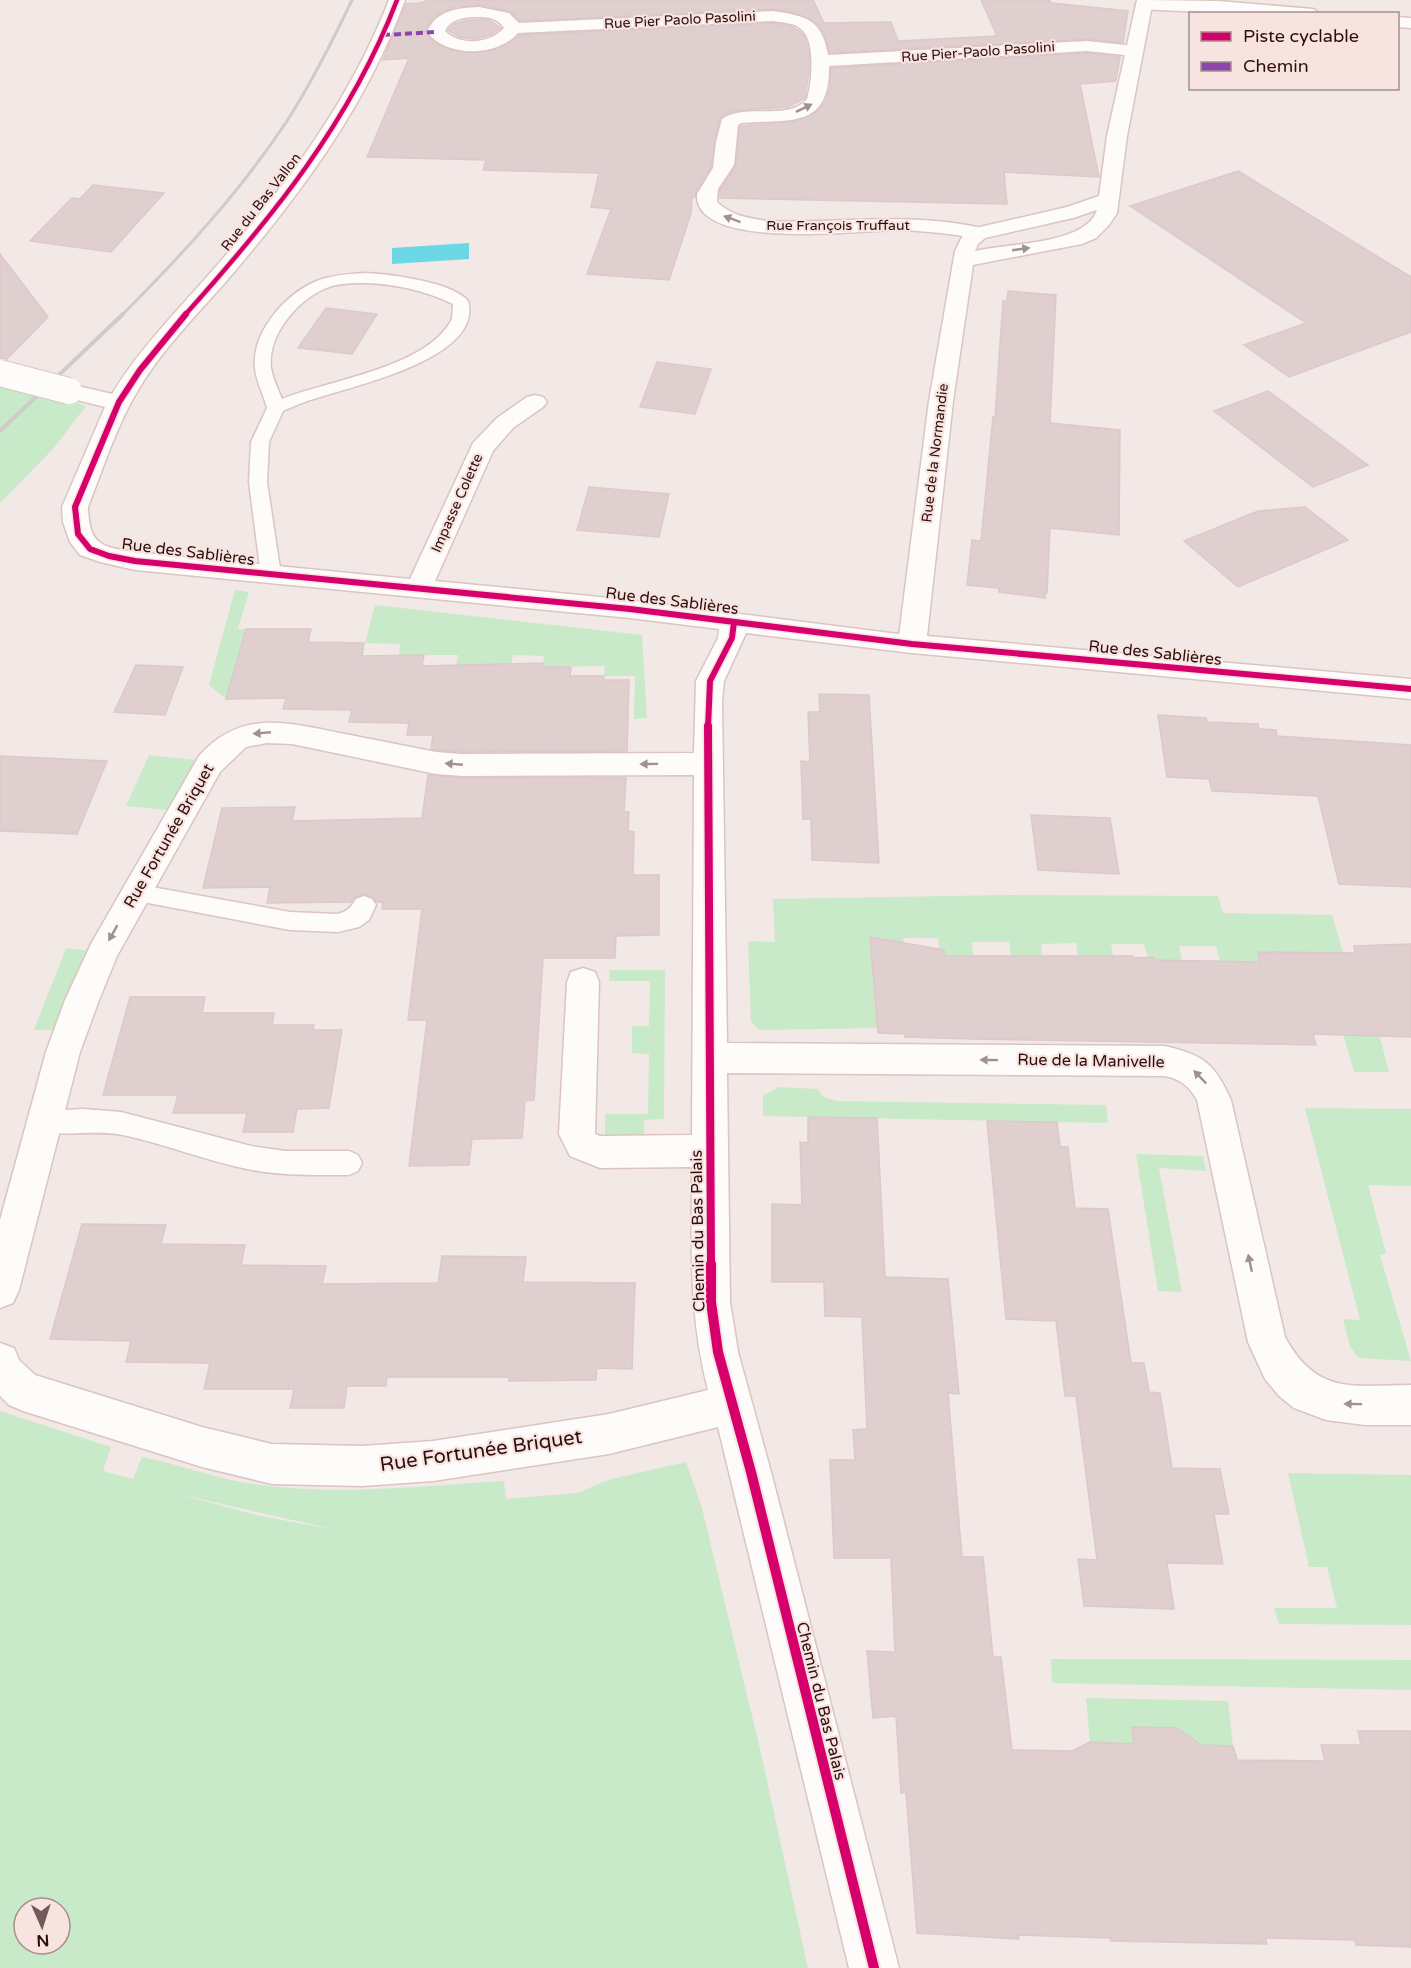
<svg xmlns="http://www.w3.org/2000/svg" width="1411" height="1968" font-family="'Varela Round',sans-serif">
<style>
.green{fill:#c9eac9;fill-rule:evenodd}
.water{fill:#6cd7e5}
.building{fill:#dfd0cf;stroke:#ddc8ca;stroke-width:1.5}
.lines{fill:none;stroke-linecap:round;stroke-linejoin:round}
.lane-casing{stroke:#dbc4c1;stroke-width:3}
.street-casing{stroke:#dbc4c1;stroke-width:3}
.secondary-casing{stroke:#dbc4c1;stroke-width:3}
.lane{fill:#fdfcfb;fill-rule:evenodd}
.street{fill:#fdfcfb;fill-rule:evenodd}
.secondary{fill:#fdfcfb;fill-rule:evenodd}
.rail-far1{stroke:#d0cbcb;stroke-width:3}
.rail{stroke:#d0cbcb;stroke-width:4}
.street-bridge-casing{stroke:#dbc4c1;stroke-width:28;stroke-linecap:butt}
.street-bridge{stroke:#fdfcfb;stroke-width:26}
.quiet{stroke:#8e44ad;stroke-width:4;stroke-dasharray:7 4;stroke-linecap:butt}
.cycleway-far3-casing{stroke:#f7e4e1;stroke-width:7}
.cycleway-far2-casing{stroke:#f7e4e1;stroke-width:9}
.cycleway-far1-casing{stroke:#f7e4e1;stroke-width:11}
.cycleway-casing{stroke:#f7e4e1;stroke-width:14}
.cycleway-far3{stroke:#d6006c;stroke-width:4.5}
.cycleway-far2{stroke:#d6006c;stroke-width:6}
.cycleway-far1{stroke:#d6006c;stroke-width:8}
.cycleway{stroke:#d6006c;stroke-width:10}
.oneway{fill:#a0918f}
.labels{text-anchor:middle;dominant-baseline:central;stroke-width:4.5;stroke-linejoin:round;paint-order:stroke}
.far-street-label{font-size:14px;fill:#2e0e0b;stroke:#f7e4e1}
.street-label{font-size:16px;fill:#2e0e0b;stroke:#f7e4e1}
.near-street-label{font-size:20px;fill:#2e0e0b;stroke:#f7e4e1}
</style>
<rect width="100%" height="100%" fill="#f2e8e6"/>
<path class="green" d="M0,383L64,398L86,406L53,449L0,503Z
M235,590L249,592L238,629H246L226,699L209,685Z
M375,605L642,635L647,718L634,719L635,676H604L605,666L543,667L544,656L513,655L511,664L456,667L458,655H399L400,644L365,643Z
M149,755L195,760L168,810L126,806Z
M1007,895L1218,896L1223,913L1332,915L1367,1033L1379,1034L1389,1072H1354L1323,964L1286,960L1284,952H1258L1260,961H1249L1250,965H1221L1216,946H1179L1182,960H1178V963H1154V957H1148L1144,944H1111L1113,956H1078L1076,943L1041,944L1042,956H1039V961H1015L1014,956H1011L1009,942H972L973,956H970L971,961H945L944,954L940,953L938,938H903L905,953L878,1028L759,1030L751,1021L748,941L775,942L773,899Z
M66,948L90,951L55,1030H34Z
M610,970H665L664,1119L644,1120V1135H605V1114H648L649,1054L632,1053V1026H649L650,981H609Z
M779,1087L818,1089L823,1097L837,1101L1106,1105L1108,1123L763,1116V1096Z
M1305,1108L1411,1109V1186L1368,1185L1386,1253L1380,1255L1411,1361L1359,1358L1350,1347L1343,1319L1360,1320Z
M1136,1154L1203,1156L1206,1171L1159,1168L1182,1292L1158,1291Z
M0,1411L111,1447L103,1471L133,1479L142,1457C179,1464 216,1479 253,1484C336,1496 422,1486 504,1481L506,1499L577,1493L611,1479L686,1462L702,1508L760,1749L808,1968H0ZM178,1494L336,1530L256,1515ZM24,1908H60V1944H24Z
M1288,1473L1411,1475V1625L1279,1624L1274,1608H1337L1327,1567H1309Z
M1051,1659L1411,1660V1690L1052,1683Z
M1086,1698L1228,1701L1233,1746L1191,1745L1177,1728L1133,1727L1134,1744L1090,1742Z"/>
<path class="water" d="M469,243V259L392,264V248Z"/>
<path class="building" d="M428,0H813L824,23L891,22L898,41L997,36L981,0H1050L1051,3L1128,11L1123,43L1087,39L830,53L824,33L812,20L795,13L773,9L520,21L509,11L479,5L455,7L434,17L425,32L434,42L446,49L472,53L499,49L519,35L773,23L790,26L799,31L804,36L809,52V72L805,98L788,107L742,110L731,112L720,118L711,167L695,193L696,197H692L691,213L669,280L587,274L611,209L591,207L599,173L483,170L486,160L367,157L409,58L383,60L387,49L406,4L420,3Z
M468,20H489L501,28L490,35L475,39L459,37L448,30L454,24Z
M1087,53L1120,57L1116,81L1080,84L1099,177L1004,172L1007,204L720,198V190L736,165L740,126L791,122L815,113L825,102L830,87L831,68Z
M1238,171L1411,277V332L1289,377L1244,345L1306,323L1130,206Z
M93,185L164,193L111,252L30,241L72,198L80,199Z
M0,254L48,317L7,359L0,358Z
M1008,291L1056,295L1050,423L1120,430L1119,535L1050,528L1047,593H1045V598L999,592V588L967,585L972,540L981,541L993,417L995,418L1003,301H1007Z
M326,308L377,314L352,354L298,348Z
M657,362L711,369L695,414L640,407Z
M1268,391L1368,465L1313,487L1214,411Z
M589,487L669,494L659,537L577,530Z
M1305,507L1348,540L1238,587L1184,541L1258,511Z
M246,629H311L308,642L364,643L362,656L424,655L422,666L544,663L543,667H571L570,676H604V680H629L627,751L462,752L436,750L431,749L433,735H407L409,723L349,722L352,710L283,709L286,698L226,699Z
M136,665L183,667L165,715L114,712Z
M819,694L869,695L879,863L812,860L811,819H803L801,761L810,762L808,712H820Z
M1158,715L1206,718L1207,722L1258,724L1259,729L1276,730L1277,736L1411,745V887L1339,884L1318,796L1212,791L1209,779L1167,777Z
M0,756L107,761L77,834L0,831Z
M428,775L462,778H626L624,812H629L628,831L634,832L633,875H659V935L616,936L615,958H543L534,1100L525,1101L522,1138L472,1139L469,1165L409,1166L427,1020H408L422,909H382L383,902H376L373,897L365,894L355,897L351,902L267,903L270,887L203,888L222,808L295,807L292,821L422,818Z
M1031,815L1110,818L1119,874L1038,870Z
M870,937L944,950V956H1133V958L1154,957V960L1260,962L1258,952L1355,953L1354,946L1411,944V1037L1313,1034L1316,1045L1267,1044L973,1039L905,1037V1034L878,1033Z
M130,997H205L202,1013H274L272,1025H314L313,1030H342L329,1108L297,1109L293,1132H243L247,1113H173L178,1095H103Z
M808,1117L877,1118L885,1277L948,1279L959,1394L948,1393L962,1557H983L993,1657H1001L1012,1750L1072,1751L1090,1742L1134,1744L1132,1727L1177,1728L1201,1745L1233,1746L1237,1760L1325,1761L1321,1745H1361L1358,1731H1411V1947L1356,1945L1355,1940L1265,1938L1267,1944L1111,1941L1110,1938L1018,1935L1019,1939L917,1933L906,1792L901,1793L896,1716L873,1718L867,1651L895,1652L891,1558H834L830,1460H855L853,1430L867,1429L862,1317L825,1316L824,1282H772V1204L802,1205L800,1142L808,1143Z
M987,1121L1057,1122L1060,1147H1068L1075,1208L1108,1209L1131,1363H1144L1149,1392L1160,1393L1172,1468L1220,1469L1229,1514H1214L1223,1564L1167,1563L1174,1609L1084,1606L1078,1559L1097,1560L1076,1396H1065L1056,1321L1006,1319Z
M82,1224L166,1225L161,1244L245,1245L241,1265L326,1266L322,1284L438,1283L442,1256L526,1257L523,1282L635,1283L632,1369L597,1368L596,1380L509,1381V1377H387L386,1386H347L344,1408H290L294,1389H204L210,1363L126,1362L131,1341L50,1339Z"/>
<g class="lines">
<g class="lane-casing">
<path id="lane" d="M365,273C389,274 453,282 468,301C484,358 353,386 317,398C306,401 294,406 283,411L269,442L267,482L281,575L278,579L271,581L264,579L261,575L249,482L251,442L267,408C264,395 256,382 255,368C251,332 287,292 319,280C334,275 349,274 365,273ZM365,283C396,284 424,290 453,304L452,319C427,368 329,380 282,399C278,389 273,379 271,368C267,334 300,296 332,286C343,283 354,283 365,283Z
M135,884L290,912L338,914C348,911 351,907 356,899L364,896L372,899L376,905L369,920L359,927L338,932L290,930L127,899L124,893L127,887Z
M83,1109L121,1112L251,1146L285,1151H349L358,1155L362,1163L358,1171L349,1175C317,1175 284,1176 252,1170C209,1162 166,1144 123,1135C96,1129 58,1138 36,1130L32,1122L36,1114L45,1111Z"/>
</g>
<g class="street-casing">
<path id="street" d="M389,0H405C367,104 306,187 235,271C203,309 166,344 140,387C117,424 104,466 88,507C89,545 101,547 135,552L410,579L473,443L497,418L527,397L535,395L543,397L547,402L543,407L513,428L493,451L435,581L630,600L922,637L926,644L922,651L912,653L746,633L724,681L722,701L727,1043L1165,1046C1204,1055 1215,1064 1231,1100L1285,1337C1317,1396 1353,1385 1411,1385V1425H1365L1326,1420L1294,1408L1279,1396L1265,1379L1248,1342L1197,1100C1189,1086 1180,1079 1165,1076L727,1073L730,1302L738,1352L771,1472L899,1968H849L718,1427L609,1454L433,1481L362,1486L272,1484L202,1467L23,1411L9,1405L0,1396V1343L14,1348L19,1360L35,1375L202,1427L272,1444L362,1446L433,1441L609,1414L708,1390C688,1313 692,1245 692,1167L600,1168L570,1156L559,1134L567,982L571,972L583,968L595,972L599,982L595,1134L600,1136L692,1135L694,775L462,776L436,774L292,744L267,743L246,747L220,772L117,956L99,1000L80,1052L19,1290L13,1303L0,1308V1220L46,1052L65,1000L91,944L199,756C242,708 289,723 345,734C375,740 406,746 436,752L462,754L694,753L696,681L718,638L719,629L630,618L135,570L100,562L80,555L70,542L63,522L62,507L105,407L61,396L57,391L61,386L69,384L112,394C141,346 182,306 219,263C289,181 349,102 389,0Z
M1144,0L1218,1L1313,9L1321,14H1247L1138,9L1136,5Z
M479,7L509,13L519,23L773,11C806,16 822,19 828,55L1087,41L1134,46L1140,47L1143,51L1140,55L1134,56L1087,51L829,66C830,130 789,119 741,123L738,125L734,165L718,189L717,202C732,216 748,218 767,221C840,224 913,211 985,229L988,233L985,237C974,240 961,235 949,234C934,232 919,231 904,230C868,229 694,253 697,194L713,168L716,142L722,119C746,102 787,122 807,99C812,82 816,41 801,29C793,22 782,23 773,21L518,33C498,57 446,58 427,32C436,10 458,8 479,7ZM472,17C484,17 497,16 504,28C490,44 460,46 445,31C450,20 461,18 472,17Z
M1398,17L1411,18V28L1398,27Z"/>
</g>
<g class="secondary-casing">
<path id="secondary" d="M1137,0H1153L1127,136L1117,213L1109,225L1096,238L1082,244L973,265L953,401L927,636L1411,679V699L912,653L902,651L898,644L929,401L955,251L962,237L971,229L1067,207L1099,196L1107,136ZM1097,210C1086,245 1007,243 975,251L978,244L985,238L1073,218Z"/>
</g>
<use href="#lane" class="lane"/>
<use href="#street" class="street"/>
<use href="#secondary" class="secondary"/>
<path class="rail-far1" d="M121,316C181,256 240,192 287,121C312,82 332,42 352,0"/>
<path class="rail" d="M0,431L123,314"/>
<g class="street-bridge-casing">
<path id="street-bridge" d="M0,373L69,391"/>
</g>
<use href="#street-bridge" class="street-bridge"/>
<path class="quiet" d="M383,35L436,32"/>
<g class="cycleway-far3-casing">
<path id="cycleway-far3" d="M184,316C271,219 350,123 397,0"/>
</g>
<g class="cycleway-far2-casing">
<path id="cycleway-far2" d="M186,314L140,370L119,402L75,507L78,534L90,549L109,556L135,561L630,609L912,644L1411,689
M708,728L710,681L732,638L734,622"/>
</g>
<g class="cycleway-far1-casing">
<path id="cycleway-far1" d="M708,726L711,1266"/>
</g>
<g class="cycleway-casing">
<path id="cycleway" d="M711,1264V1302L718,1352L751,1472L874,1968"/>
</g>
<use href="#cycleway-far3" class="cycleway-far3"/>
<use href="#cycleway-far2" class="cycleway-far2"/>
<use href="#cycleway-far1" class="cycleway-far1"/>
<use href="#cycleway" class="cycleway"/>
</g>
<defs><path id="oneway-solid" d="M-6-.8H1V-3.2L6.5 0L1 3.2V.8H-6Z" transform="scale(1.5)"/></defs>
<g class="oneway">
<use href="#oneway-solid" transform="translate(804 108) rotate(-26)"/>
<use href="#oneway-solid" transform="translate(732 219) rotate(-160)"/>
<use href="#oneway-solid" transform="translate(1021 249) rotate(-8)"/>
<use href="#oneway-solid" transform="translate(262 733) rotate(175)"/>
<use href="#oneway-solid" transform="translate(454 764) rotate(-175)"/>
<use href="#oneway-solid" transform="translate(649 764) rotate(179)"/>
<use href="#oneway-solid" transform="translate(113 933) rotate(119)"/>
<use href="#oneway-solid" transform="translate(989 1060) rotate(-179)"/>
<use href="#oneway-solid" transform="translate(1200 1077) rotate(-134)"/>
<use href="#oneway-solid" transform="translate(1250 1263) rotate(-102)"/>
<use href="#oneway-solid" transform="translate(1353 1404) rotate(-179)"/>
</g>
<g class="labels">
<g class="far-street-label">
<text transform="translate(680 20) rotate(-3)">Rue Pier Paolo Pasolini</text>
<text transform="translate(978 52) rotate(-4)">Rue Pier-Paolo Pasolini</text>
<text transform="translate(261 202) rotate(-52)">Rue du Bas Vallon</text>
<text x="838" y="225">Rue François Truffaut</text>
<text transform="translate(935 453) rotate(-83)">Rue de la Normandie</text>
<text transform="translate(457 503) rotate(-66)">Impasse Colette</text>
</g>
<g class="street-label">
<text transform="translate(188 552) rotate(7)">Rue des Sablières</text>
<text transform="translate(672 601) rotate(7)">Rue des Sablières</text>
<text transform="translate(1155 653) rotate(6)">Rue des Sablières</text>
<text transform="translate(169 836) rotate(-60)">Rue Fortunée Briquet</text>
<text transform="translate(1091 1061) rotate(1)">Rue de la Manivelle</text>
<text transform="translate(698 1231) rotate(-91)">Chemin du Bas Palais</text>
<text transform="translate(821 1701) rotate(76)">Chemin du Bas Palais</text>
</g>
<g class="near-street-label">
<text transform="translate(481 1451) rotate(-8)">Rue Fortunée Briquet</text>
</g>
</g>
<rect x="1189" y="12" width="210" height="78" fill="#f7e4e1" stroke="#a78e8b" stroke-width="1.5"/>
<rect x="1201" y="32" width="30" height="9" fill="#d6006c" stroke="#a78e8b" stroke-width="1.5"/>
<text x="1243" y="42" font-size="18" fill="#2e0e0b">Piste cyclable</text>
<rect x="1201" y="62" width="30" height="9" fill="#8e44ad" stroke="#a78e8b" stroke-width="1.5"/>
<text x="1243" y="72" font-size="18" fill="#2e0e0b">Chemin</text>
<g transform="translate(42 1926) rotate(177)"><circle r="28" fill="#f7e4e1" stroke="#a78e8b" stroke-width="1.5"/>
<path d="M0-4.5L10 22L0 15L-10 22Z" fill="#735a58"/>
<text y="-9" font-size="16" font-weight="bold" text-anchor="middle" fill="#2e0e0b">N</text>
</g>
</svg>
